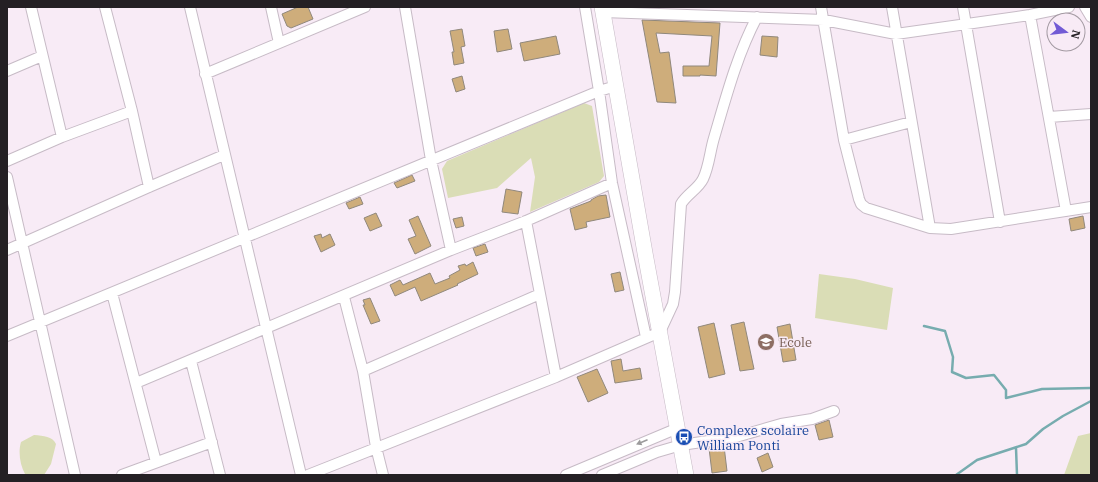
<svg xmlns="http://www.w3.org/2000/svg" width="1098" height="482" font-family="'IBM Plex Serif',serif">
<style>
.green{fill:#daddb6}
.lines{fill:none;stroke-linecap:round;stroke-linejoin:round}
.stream{stroke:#77acaf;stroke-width:2.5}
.building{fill:#cead7b;stroke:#90887c}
.minor-casing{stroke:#c7bbc6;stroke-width:12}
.highway-casing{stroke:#c7bbc6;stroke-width:16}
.minor{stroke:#fff;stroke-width:10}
.highway{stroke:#fff;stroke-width:15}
.oneway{fill:#9c9b9c}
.labels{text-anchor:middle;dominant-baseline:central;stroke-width:3;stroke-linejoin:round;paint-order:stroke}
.education-label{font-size:13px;fill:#785e54;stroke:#f8ebf6;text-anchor:start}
.transit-label{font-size:13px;fill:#164399;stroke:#f8ebf6;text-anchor:start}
</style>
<rect width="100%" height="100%" fill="#f8ebf6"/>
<path class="green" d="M584,103L592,106L604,176L599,182L530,212L535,177L531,158L497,188L448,198L442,169L447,161Z
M819,274L855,279L893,288L887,330L815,318Z
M1091,433V475H1064L1078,436Z
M34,435C44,436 52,436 56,444L51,464L44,475L25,474C20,465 18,452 21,442Z"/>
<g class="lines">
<path class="stream" d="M924,326L945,331L953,357L952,372L966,378L994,375L1006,390V398L1042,389L1091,388
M1016,448L1017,475
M956,475L977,460L1026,444L1043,429L1063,416L1091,401"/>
</g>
<path class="building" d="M298,7H308L313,19L291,28L287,26L282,14Z
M642,20L720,23L716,76L700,75V76H683V66H709L712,36L656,33L660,53L669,52L676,103L657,102Z
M462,29L465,46L461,47L464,63L454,65L452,52H454L450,31Z
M508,29L512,49L497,52L494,31Z
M556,36L560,54L524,61L520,43Z
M762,36L778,37L777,57L760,55Z
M462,76L465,89L456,92L452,79Z
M412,175L415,181L397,188L394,183Z
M506,189L522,192L518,214L502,212Z
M606,195L610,217L586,222L587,227L575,230L570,209L591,201V200L598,196Z
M360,197L363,204L349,209L346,203Z
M376,213L382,226L370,231L364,218Z
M418,216L431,246L415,254L408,239L416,236L409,220Z
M1083,216L1085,228L1071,231L1069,219Z
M462,217L464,226L456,228L453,219Z
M321,234L322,238L330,234L335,245L321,252L314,236Z
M485,244L488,252L476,256L473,248Z
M473,262L478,274L457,284L458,285L421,301L415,287L395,296L390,285L400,280L403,285L430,273L435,284L450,278L449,276L460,270L458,266L465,264L466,266Z
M620,272L624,290L615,292L611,274Z
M370,298L380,321L371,324L363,305H365L363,300Z
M744,322L754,369L740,371L731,325Z
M714,323L725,374L709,378L698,327Z
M790,324L796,360L783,362L777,327Z
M621,359L623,371L640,368L642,379L615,383L611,361Z
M597,369L608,393L588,402L577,377Z
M829,420L833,437L819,440L815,425Z
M724,446L727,471L712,473L709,448Z
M768,453L773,467L762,472L757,458Z"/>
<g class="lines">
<g class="minor-casing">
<path id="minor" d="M31,7L62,137
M105,7L132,111L149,187
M190,7L301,475
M271,7L279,43
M405,7L431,160L451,250
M585,7L599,91L612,183L646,337
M821,7L844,140L859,199L861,204L866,208L930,228L951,229L1091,207
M892,7L930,228
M963,7L1000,222
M1085,7L1091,17
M603,12L824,20L896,34L1030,15L1069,7
M1030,15L1066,211
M7,71L42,56
M205,74L365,7
M1049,117L1091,114
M844,140L911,122
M7,161L62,137L132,111
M7,177L75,475
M526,221L556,377
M7,250L149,187L224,155
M112,293L156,462
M344,297L363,371L376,447L383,475
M7,336L599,91L616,86
M191,361L220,475
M363,371L540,294
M136,383L451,250L526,221L612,183
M122,475L212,442
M308,475L556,377L660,332L673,304L675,292L681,204C687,194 698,189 703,179C709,167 710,151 714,138C726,97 737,55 757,17
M566,475L678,428
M602,475L657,452L681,445L736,437L781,424L812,419L834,411"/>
</g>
<g class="highway-casing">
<path id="highway" d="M602,7L645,253L686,475"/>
</g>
<use href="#minor" class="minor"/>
<use href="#highway" class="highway"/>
</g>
<defs><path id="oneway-solid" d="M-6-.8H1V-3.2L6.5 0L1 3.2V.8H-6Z"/></defs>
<use class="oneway" href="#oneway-solid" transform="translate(642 442) rotate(157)"/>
<defs>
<g id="school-disc" transform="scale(0.9)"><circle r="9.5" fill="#8d6e63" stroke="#f8ebf6"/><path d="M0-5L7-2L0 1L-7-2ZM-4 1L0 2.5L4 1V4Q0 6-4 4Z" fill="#fff"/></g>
<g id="bus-disc" transform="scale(0.9)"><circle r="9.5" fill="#1a4fb4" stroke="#f8ebf6"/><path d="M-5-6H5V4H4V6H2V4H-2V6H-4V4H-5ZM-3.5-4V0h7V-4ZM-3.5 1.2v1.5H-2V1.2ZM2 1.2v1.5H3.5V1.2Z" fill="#fff"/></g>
</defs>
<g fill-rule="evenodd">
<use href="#school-disc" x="766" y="342"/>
<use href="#bus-disc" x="684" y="437"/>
</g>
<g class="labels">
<g class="education-label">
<text x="779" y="342">Ecole</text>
</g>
<g class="transit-label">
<text x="697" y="430">Complexe scolaire<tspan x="697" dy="15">William Ponti</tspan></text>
</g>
</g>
<rect width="1098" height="482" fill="none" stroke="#242024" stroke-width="16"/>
<g transform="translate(1066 32) rotate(105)"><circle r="19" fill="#f8ebf6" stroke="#a39aa2"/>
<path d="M0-3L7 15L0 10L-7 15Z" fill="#725bd5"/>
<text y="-6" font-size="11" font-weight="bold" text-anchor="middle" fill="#242024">N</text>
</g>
</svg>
